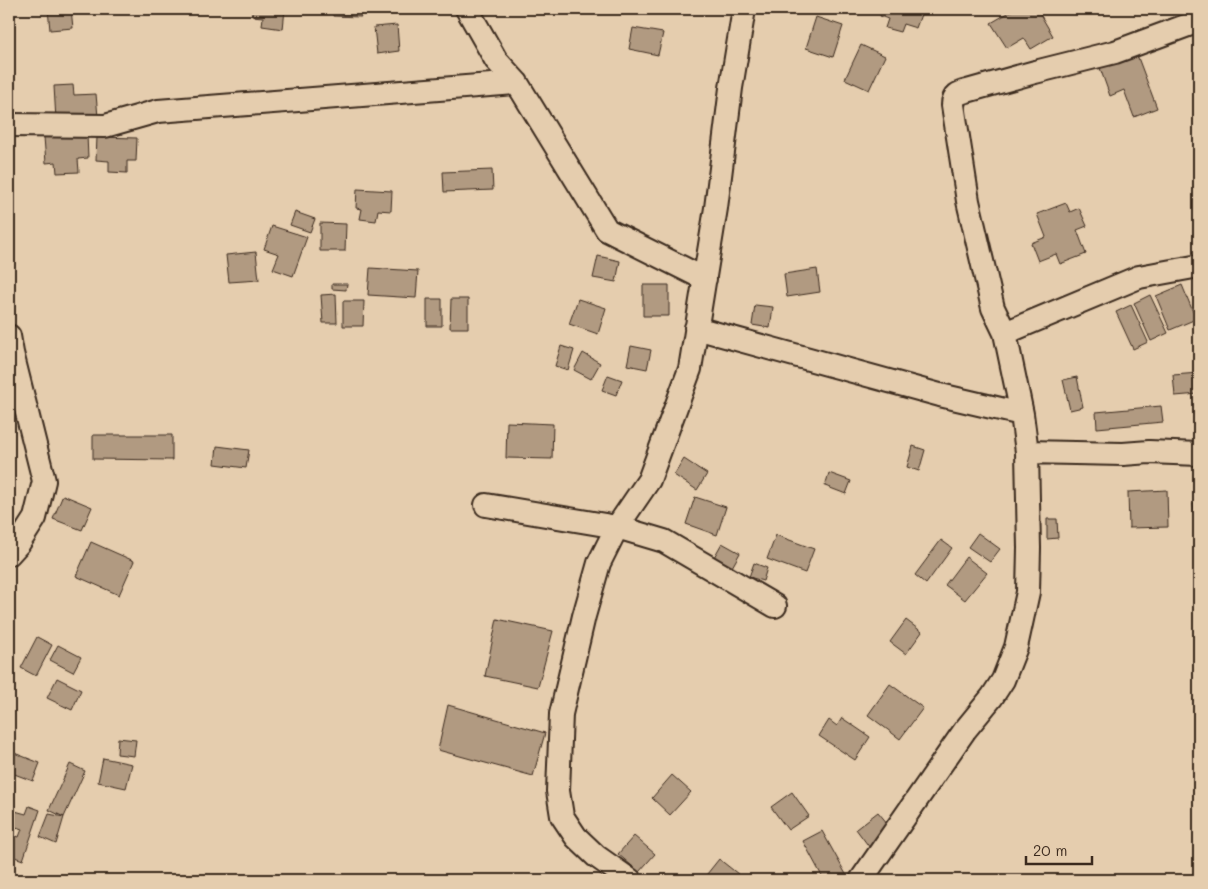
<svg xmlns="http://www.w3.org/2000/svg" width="1208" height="889" font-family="Mali,sans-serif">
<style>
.building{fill:#b19a81;stroke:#3b2a1e}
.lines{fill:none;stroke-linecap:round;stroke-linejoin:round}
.minor-casing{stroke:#3b2a1e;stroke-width:26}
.minor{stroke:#e5cdae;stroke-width:22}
</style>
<rect width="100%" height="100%" fill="#e5cdae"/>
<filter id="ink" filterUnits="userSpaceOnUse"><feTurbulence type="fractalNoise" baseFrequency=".02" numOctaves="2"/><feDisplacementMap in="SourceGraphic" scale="10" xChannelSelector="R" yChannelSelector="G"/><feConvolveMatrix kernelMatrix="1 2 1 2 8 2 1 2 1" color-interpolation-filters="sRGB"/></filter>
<g filter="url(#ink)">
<path class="building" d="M48,9H71L73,28L50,30Z
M252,9H285L283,29L262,26L263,17L252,16Z
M333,9H361V17L333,16Z
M882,9H923L916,28L903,24L900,32L885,28L888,19L880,16Z
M1015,9H1037L1053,36L1031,49L1024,38L1007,48L991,23Z
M816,17L843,26L833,57L806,48Z
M397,25L399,51L377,54L374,27Z
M633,28L663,33L658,55L629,49Z
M861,45L885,56L869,90L845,79Z
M1137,55L1157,108L1134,117L1124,90L1110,96L1100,68Z
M9,74L13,93L9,94Z
M73,85L74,95L96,94L98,117L56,120L54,86Z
M87,135L88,158L78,159L79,172L57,173L56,162L46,163L44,137Z
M97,137L137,138L136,161H127V173L109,172V161L96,160Z
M492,170L493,190L444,192L443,172Z
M357,189L392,191L391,211L378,210L376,221L360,219L362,209L356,208Z
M1066,203L1070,212L1079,208L1087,226L1077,230L1086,254L1060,264L1056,254L1038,261L1031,243L1046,237L1037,214Z
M295,212L315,219L310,232L290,225Z
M320,223L346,224L345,251H320Z
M272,226L307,237L293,276L273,269L279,254L264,249Z
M256,252L259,280L229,282L226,255Z
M598,256L620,261L616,282L593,278Z
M370,268L418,271L416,298L368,295Z
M817,269L820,292L787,297L784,274Z
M332,284H347L346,290L332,289Z
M643,285H669V316H643Z
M1182,285L1196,319L1170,330L1156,296Z
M336,294L337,323H323L321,295Z
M1150,295L1168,333L1151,341L1134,303Z
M427,299H442V326H427Z
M451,299H468V328H450Z
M578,299L606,308L598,334L569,324Z
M343,301H364L363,326H343Z
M755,305L773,307L770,328L752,325Z
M1131,305L1148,342L1133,349L1116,312Z
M561,346L574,350L568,370L555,366Z
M631,346L651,350L647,369L627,365Z
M583,353L600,363L591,379L574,370Z
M1199,373V394L1175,396L1173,375Z
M608,375L622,380L616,395L602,390Z
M1077,377L1083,407L1070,410L1063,380Z
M1161,406L1163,422L1097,428L1096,412Z
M507,422L553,424L552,459L506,458Z
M93,435H172V460L93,459Z
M217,446L249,450L246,468L215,464Z
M913,446L925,450L919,471L907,467Z
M684,459L707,474L697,490L674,475Z
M829,473L851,481L846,494L825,486Z
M1167,490L1168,527L1129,528L1128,492Z
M63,495L92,507L82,530L53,519Z
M695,497L726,507L717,535L686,524Z
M1199,502V531H1196L1193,504Z
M1047,519H1057L1058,538L1047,539Z
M978,533L1000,549L990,562L968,547Z
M776,535L814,549L805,573L767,559Z
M941,540L952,548L926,584L915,575Z
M91,542L134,561L119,595L76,576Z
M722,543L740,553L731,569L713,559Z
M966,557L987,573L965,600L945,585Z
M754,563L767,568L763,581L749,577Z
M497,619L553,631L538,687L485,676Z
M906,620L922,632L906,654L890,642Z
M37,637L52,645L36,676L21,668Z
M58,645L81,657L73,672L50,660Z
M57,678L81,690L72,710L47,698Z
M890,684L923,708L900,739L868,715Z
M448,705L545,733L533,776L438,750Z
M842,718L870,737L855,760L819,736L829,720L837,726Z
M118,738L136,740L134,756L117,754Z
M9,751L40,763L33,781L9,772Z
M103,758L132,764L126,788L98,782Z
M70,764L85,771L64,817L49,810Z
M672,775L691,792L670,815L652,798Z
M792,792L809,816L788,830L771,807Z
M29,806L40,810L23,860L9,855V834L19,837L22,829L10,825L15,811L26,814Z
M878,812L893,830L870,848L856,829Z
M49,814L64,817L56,844L40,837Z
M822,831L848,878L844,880H824L803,841Z
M634,836L655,854L639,872L618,854Z
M719,859L738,874L733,880H704L703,879Z"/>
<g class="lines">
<g class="minor-casing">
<path id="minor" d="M467,9L496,60L517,83L607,230L705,279
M9,125L105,126L158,111L517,83
M696,328L940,395L1022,414
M1005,333L1139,277L1199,266
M9,336L12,353L44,481L35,518L19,543L9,554
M1027,452L1123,454L1149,452L1199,454
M486,505L617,527L664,541L775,606
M630,880L596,856L576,837L562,816L558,791L561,714L584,616L599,563L617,527L649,480L690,369L716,208L731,88L744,9
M861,880L965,730L992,697L1003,680L1016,647L1028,592L1029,548L1027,452L1022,414L1005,333L993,308L968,201L953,105C953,95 959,93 967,91L1035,72L1115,52L1199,21"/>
</g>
<use href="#minor" class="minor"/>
</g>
</g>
<rect width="1208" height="889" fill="none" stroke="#e5cdae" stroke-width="30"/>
<rect x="15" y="15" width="1178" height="859" fill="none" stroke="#3b2a1e" stroke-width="2" filter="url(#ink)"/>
<path d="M1026 856v8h66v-8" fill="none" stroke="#3b2a1e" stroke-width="2.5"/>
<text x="1033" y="856" font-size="15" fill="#3b2a1e" stroke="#e5cdae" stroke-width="4" paint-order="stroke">20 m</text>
</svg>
